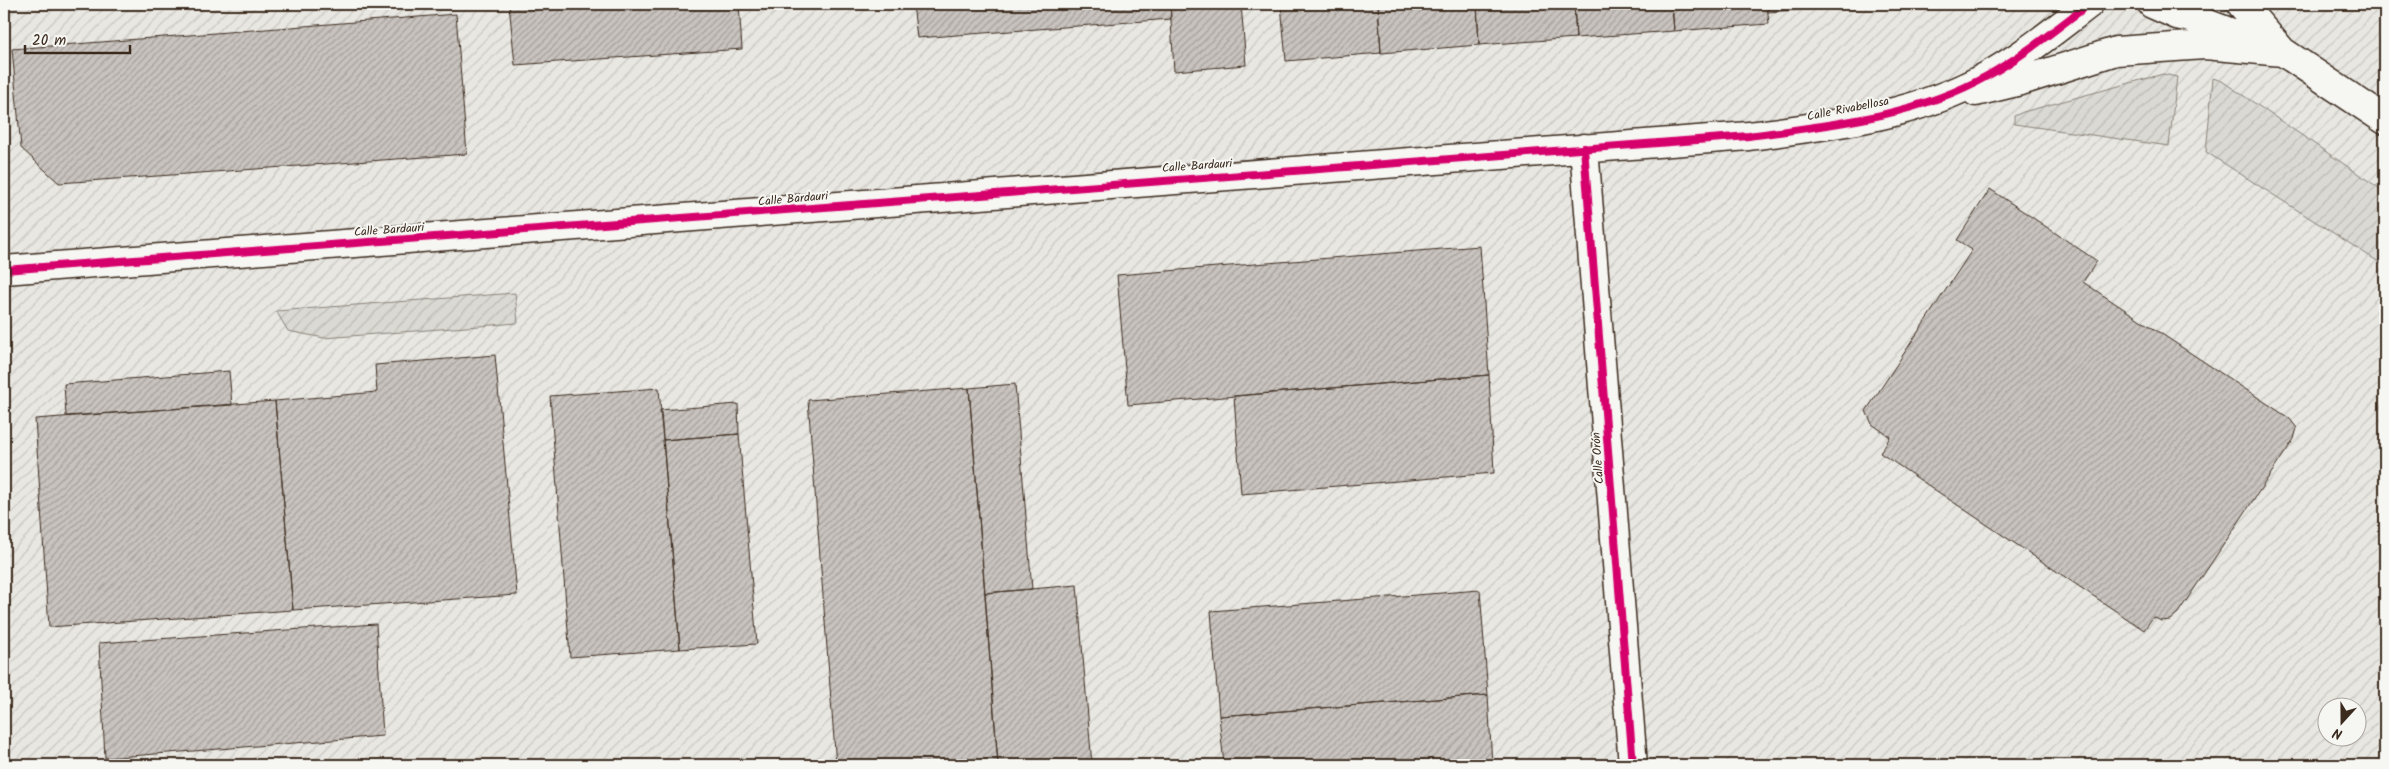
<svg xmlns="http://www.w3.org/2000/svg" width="2389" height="769" font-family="Kalam,sans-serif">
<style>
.industrial{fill:url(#industrial-furrows);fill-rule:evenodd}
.garden{fill:url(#garden-furrows);stroke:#8a8278}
.building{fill:url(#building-hatch);stroke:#3b2a1e}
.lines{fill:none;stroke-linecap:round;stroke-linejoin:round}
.minor-casing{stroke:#3b2a1e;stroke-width:31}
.minor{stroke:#f6f6f2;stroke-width:28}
.cycleway-casing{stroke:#f6f6f2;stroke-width:11}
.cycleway{stroke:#d6006c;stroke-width:8}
.labels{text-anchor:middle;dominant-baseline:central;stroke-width:4;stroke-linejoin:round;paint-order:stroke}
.street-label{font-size:12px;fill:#3b2a1e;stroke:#f6f6f2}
</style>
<defs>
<pattern id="industrial-furrows" width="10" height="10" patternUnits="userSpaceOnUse" patternTransform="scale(1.25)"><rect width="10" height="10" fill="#e8e7e2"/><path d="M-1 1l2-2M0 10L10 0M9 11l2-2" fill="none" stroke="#c8c6c1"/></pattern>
<pattern id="garden-furrows" width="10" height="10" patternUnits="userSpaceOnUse" patternTransform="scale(1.25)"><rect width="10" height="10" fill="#dad9d3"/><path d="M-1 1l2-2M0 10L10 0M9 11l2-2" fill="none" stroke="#bcbab5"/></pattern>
<pattern id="building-hatch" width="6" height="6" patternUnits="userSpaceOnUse" patternTransform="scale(1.25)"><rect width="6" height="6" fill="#c8c3be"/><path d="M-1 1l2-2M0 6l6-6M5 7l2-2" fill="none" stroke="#a49f9a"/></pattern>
</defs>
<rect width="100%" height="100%" fill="#f6f6f2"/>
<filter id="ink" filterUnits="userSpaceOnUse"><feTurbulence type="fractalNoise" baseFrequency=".02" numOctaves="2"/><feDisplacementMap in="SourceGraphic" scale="10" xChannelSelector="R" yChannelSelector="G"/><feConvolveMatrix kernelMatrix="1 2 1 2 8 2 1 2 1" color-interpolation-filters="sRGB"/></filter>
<g filter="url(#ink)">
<path class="industrial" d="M4,4H2385V765H4ZM2326,706H2356V736H2326Z"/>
<path class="garden" d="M2163,74L2177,77L2169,146L2014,124V116L2023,112Z
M2213,78L2222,81L2385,192V266L2206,152Z
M515,293L518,323L324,338L288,331L276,311Z"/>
<path class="building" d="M509,4H739L742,49L515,65Z
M913,4H1170L1171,19L917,38Z
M1170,4H1241L1246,65L1174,71Z
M1281,4H1378L1381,53L1286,61Z
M1378,4H1477L1479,45L1381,53Z
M1477,4H1574L1576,38L1479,45Z
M1574,4H1672L1674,31L1576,38Z
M1672,4H1767L1769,24L1674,31Z
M1767,4H1863V5L1768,12Z
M456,14L467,154L59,183L21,148L12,49Z
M1990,189L2097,261L2083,282L2289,418L2297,428L2294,439L2178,613L2170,620L2161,621L2153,617L2144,630L1880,453L1890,437L1872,424L1866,411L1972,250L1957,240Z
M1480,246L1489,375L1128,405L1117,275Z
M495,355L517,595L293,610L275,401L377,392L375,365Z
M229,371L232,405L66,416L64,384Z
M1489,375L1494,473L1241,494L1234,396Z
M1015,384L1032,589L985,593L969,388Z
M659,388L680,649L570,657L550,396Z
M969,388L998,765H836L808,400Z
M275,401L293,610L49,627L35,419Z
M738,404L739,434L663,440L660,410Z
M739,434L757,644L680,649L663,440Z
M1077,585L1092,765H998L985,593Z
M1480,590L1488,695L1219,716L1211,611Z
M376,624L383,736L105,758L99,643Z
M1488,695L1492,765H1224L1219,716Z"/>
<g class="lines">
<g class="minor-casing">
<path id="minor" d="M2152,4L2177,15L2195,19L2283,52L2385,120
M2241,4L2282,51
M1976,92L2021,81L2116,51L2205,45L2283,52
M1584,148L1633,765
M4,270L1749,136C1830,125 1914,117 1987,76C2023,56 2056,29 2089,4"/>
</g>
<use href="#minor" class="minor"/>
<g class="cycleway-casing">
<path id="cycleway" d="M1584,148L1633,765
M4,270L1749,136C1830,125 1914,117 1987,76C2023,56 2056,29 2089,4"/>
</g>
<use href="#cycleway" class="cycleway"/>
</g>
</g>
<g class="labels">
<g class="street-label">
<text transform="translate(1848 109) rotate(-11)">Calle Rivabellosa</text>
<text transform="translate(1197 166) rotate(-4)">Calle Bardauri</text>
<text transform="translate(793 199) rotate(-5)">Calle Bardauri</text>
<text transform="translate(389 230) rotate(-4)">Calle Bardauri</text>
<text transform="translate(1598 458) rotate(-94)">Calle Orón</text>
</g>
</g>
<rect width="2389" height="769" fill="none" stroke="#f6f6f2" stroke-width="20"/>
<rect x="10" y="10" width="2369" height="749" fill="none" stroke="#3b2a1e" stroke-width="2" filter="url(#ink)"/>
<g transform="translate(2342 722) rotate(201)"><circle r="24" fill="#f6f6f2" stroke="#aba49d"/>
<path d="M0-4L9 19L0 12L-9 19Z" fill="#3b2a1e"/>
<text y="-8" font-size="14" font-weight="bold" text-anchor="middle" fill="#3b2a1e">N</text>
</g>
<path d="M25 45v8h105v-8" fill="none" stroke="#3b2a1e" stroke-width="2.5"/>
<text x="32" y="45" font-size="15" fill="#3b2a1e" stroke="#f6f6f2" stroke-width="4" paint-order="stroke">20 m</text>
</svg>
